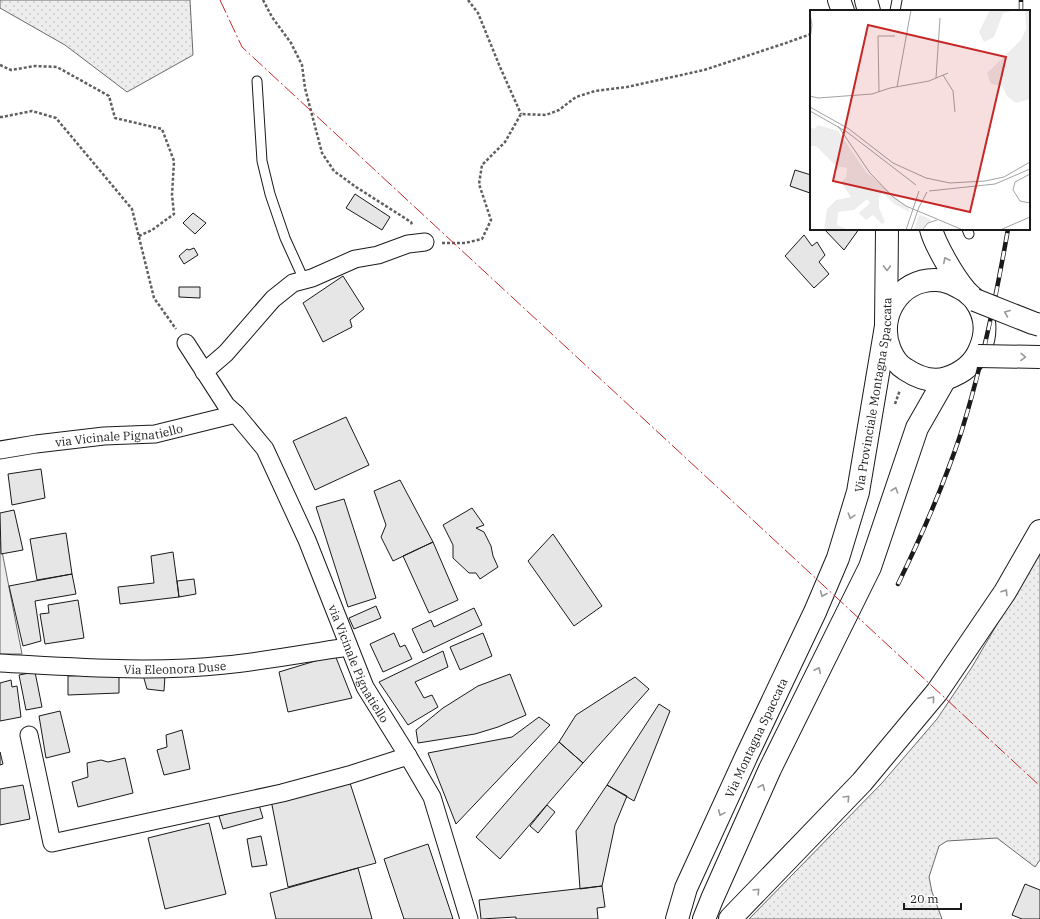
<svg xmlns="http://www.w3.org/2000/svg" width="1040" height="919" font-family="'IBM Plex Serif',serif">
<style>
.green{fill:url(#green-dots);stroke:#6a6a6a}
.pitch{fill:#ededed;stroke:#6a6a6a}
.building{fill:#e6e6e6;stroke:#1a1a1a}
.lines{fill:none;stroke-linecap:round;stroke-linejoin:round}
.lane-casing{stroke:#1a1a1a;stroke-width:11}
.street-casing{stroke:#1a1a1a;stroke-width:19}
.secondary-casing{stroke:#1a1a1a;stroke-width:24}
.highway-casing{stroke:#1a1a1a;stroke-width:24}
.path{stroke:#5f5f5f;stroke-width:2.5;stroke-dasharray:3 2;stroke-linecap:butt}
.lane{stroke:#fff;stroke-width:9}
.street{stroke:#fff;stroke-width:17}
.secondary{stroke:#fff;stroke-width:22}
.highway{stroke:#fff;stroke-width:22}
.rail-casing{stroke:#1a1a1a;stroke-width:4.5}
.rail{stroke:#fff;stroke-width:3;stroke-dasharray:9;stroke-linecap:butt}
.secondary-bridge-casing{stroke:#1a1a1a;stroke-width:24;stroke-linecap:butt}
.secondary-bridge{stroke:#fff;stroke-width:22}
.power{stroke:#c62828;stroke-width:1;stroke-dasharray:14 3 2 3;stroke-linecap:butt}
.oneway{stroke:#989898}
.labels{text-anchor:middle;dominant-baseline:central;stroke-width:3;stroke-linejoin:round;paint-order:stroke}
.street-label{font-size:12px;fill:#1a1a1a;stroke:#fff}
.inset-road{fill:none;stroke:#a3a3a3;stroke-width:1}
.view{fill:#c62828;fill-opacity:0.15;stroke:#c62828;stroke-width:2}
.inset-edge{fill:none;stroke:#1a1a1a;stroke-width:2}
</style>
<defs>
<pattern id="green-dots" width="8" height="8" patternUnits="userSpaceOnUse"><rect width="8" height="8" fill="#ededed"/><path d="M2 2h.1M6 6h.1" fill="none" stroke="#cbcbcb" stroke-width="1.8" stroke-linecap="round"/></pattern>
</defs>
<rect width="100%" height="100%" fill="#fff"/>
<path class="green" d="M0,0H190L193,55L127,92L65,45L0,8Z
M1040,551V860L1035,867L997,838L947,841L939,846L929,877L932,892L942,919H749L882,783L937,719L972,667Z"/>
<path class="pitch" d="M0,541L22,654H0Z"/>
<path class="building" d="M795,170L811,175L810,193L790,186Z
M355,194L390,217L382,230L346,208Z
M193,213L206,223L195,234L183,223Z
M824,229H859L844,250Z
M804,235L812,246L817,242L825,255L819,262L829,274L814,288L785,256Z
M194,248L198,255L184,264L179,256L187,249L189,250Z
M343,276L364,309L350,320L352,327L323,342L303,303Z
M179,287H200V298L179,297Z
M346,417L369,465L315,490L293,441Z
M41,469L45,498L12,505L8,474Z
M400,480L433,542L393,561L381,537L386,525L374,491Z
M344,499L376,598L348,607L316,507Z
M472,508L484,525L476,528L484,532L491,546L493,556L498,567L480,579L476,573H469L453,558V545L443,525Z
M14,510L23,550L1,554L0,513Z
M66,533L72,574L37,580L30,539Z
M553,534L602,606L574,626L528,561Z
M433,542L458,600L429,613L403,556Z
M173,552L179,597L120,604L118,587L154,583L151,556Z
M72,574L76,594L35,601L41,641L23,646L9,586Z
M194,579L196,594L179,597L177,581Z
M78,600L84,638L45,644L40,614L49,613L48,605Z
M376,606L381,618L354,629L349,618Z
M474,608L482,625L423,653L412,629L431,620L434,627Z
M394,633L400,647L405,645L412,659L383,672L370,644Z
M483,633L492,656L460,670L450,647Z
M443,651L448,667L415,682L424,698L432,695L438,707L408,725L379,682Z
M335,655L352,698L288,712L279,672Z
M35,672L42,707L26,710L19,675Z
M119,674V693L68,695V676Z
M510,674L526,715L498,727L475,734L418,743L416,730L443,708L478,686Z
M143,675H165L164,691L147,689Z
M635,677L649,689L583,763L559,742L576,715Z
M11,680L12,687L17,686L21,717L0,721V683Z
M659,704L670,711L634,801L607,785Z
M60,711L70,752L46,758L39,716Z
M539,717L550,725L456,824L428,753L512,737Z
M182,730L190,769L164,775L157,750L167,747L166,735Z
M559,742L583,763L500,859L476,837Z
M0,752L3,764L0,765Z
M125,758L133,793L78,807L72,782L88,777L87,763L101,760L108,762Z
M349,780L376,863L288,887L271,800Z
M23,785L30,819L0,825V789Z
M607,785L627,796L615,825L602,886L580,889L576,831Z
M259,805L263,818L223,829L219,816Z
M547,805L555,812L538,833L530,826Z
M209,823L226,894L165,909L148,838Z
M261,836L267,865L252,867L247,839Z
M428,844L453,919H404L384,859Z
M358,868L372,919H276L270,893Z
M1025,884L1040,890V919H1022L1012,915Z
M602,886L605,907L597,908L598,919H516V917L481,919L479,900Z"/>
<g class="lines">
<g class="lane-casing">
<path id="lane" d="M895,11L897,0
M257,81L262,161L270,194L285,238L304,280
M967,229L969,234"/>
</g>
<g class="street-casing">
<g id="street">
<path id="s1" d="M186,343L226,405L236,414L265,449L307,540L365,687L408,756L432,797L469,919"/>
<path d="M204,372L226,353L273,299L293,283L312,278L355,259L378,255L408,244L425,242"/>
<path id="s2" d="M0,450L36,444L104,436L155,434L236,414"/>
<path id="s3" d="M0,663C75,667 150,673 225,665C266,661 307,653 348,647"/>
<path d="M29,735L52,843L282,793L349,775L408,756"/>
</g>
</g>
<g class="secondary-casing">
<g id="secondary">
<path d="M839,0L843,11"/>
<path d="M866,0L869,11"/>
<path d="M931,229C935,245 954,277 965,290C968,294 972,296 975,300C986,315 987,333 980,349C974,364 962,373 947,378C932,383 917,377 905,369C898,365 893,357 890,350C876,317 899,279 936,280C947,280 955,285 964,290"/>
<path id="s4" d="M677,919L686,888L747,755L815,612L838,558L858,492L886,326L887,229"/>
<path d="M704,919L712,899L770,769L870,567L917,428L945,379"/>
</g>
</g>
<g class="highway-casing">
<path id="highway" d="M730,919L862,782L937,692L1005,592L1040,531"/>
</g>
<path class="path" d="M263,0L272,17L291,43L302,65L305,88L322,153L334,171L356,187L411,222L412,225
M468,0L478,13L500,67L521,114
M0,65L11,70L35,66L57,67L109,96L115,118L162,129L174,161L172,195L174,214L152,230L139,236
M0,117H2L32,111L56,118L132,209L154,298L176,329
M442,243H465L482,239L491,220L479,184L482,165L505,142L521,114L546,115L559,110L576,97L595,91L627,87L704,70L783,44L811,34
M895,404L900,390"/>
<use href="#lane" class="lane"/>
<use href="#street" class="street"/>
<use href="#secondary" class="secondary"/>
<use href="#highway" class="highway"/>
<g class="rail-casing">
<path id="rail" d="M1021,11V0
M898,584C922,535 944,484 961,433C982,366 996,298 1008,229"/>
</g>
<use href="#rail" class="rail"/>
<g class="secondary-bridge-casing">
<path id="secondary-bridge" d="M975,300L1033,323L1040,325
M978,356L1040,357"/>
</g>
<use href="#secondary-bridge" class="secondary-bridge"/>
<path class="power" d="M220,0L242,47L1040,786"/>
</g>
<defs><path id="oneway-chevron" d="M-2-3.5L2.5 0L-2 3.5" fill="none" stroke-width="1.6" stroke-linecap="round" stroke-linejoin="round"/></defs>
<g class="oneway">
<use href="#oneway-chevron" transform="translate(946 260) rotate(-117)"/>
<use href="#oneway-chevron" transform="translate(887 268) rotate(91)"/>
<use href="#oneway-chevron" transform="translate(1007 313) rotate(-158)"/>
<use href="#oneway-chevron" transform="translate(1023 357) rotate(2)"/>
<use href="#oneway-chevron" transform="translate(895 490) rotate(-71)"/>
<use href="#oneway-chevron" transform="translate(851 516) rotate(107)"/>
<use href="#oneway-chevron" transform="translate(1005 592) rotate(-58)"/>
<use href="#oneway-chevron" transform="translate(823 594) rotate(113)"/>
<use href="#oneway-chevron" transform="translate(818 670) rotate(-64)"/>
<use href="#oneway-chevron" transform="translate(932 699) rotate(-50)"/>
<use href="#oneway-chevron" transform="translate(762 787) rotate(-66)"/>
<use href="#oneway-chevron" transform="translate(847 798) rotate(-46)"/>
<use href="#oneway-chevron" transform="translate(721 813) rotate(114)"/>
<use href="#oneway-chevron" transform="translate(757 891) rotate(-46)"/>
</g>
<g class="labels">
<g class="street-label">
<text stroke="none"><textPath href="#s4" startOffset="563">Via Provinciale Montagna Spaccata</textPath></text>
<text stroke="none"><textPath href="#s2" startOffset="120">via Vicinale Pignatiello</textPath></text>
<text stroke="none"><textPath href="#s1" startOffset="367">via Vicinale Pignatiello</textPath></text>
<text stroke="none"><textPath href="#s3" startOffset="175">Via Eleonora Duse</textPath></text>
<text stroke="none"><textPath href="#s4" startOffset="198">Via Montagna Spaccata</textPath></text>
</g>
</g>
<g transform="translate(810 10)">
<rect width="220" height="220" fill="#fff"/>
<path d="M180,0H207L193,3L184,27L174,32L169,22ZM215,0H220V89L206,93L197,86L192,76L181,74L177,63L211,30L216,19ZM8,115L28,121L56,162L100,199L99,202L84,194L72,182L69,188V198L75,212L72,214L63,205L56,210L49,203L60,193L57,189L44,200L28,202L27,215L39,220H14L17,199L26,190L41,187L31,172L36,167L37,158L26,156L6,136H0V117L4,119ZM109,204L122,210L110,220H104Z" fill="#ededed"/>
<path class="inset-road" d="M0,4L2,15L0,29M133,65L143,81L145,102M126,68L130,8M87,77L101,0M69,82L68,26H85M0,86L8,88L62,84L80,78L119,71L138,63M0,97L39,119L83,153L116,168M0,101L37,122L106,175M28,116L60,163L83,187L96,196L153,220M220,164L205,172L203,180L210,191L220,193M116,168L140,173L175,171L194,167L220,152M119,181L185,174L220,159M96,220L109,181M101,220L109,197L117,182M112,220L118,213L127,210M190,220L220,207"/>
<path class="view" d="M58,15L196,47L160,202L23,171Z"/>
<rect width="220" height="220" class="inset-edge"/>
</g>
<path d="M904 903v6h57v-6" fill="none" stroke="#1a1a1a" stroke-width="2"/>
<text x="910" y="903" font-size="12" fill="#1a1a1a" stroke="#ffffff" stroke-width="3" paint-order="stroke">20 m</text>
</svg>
